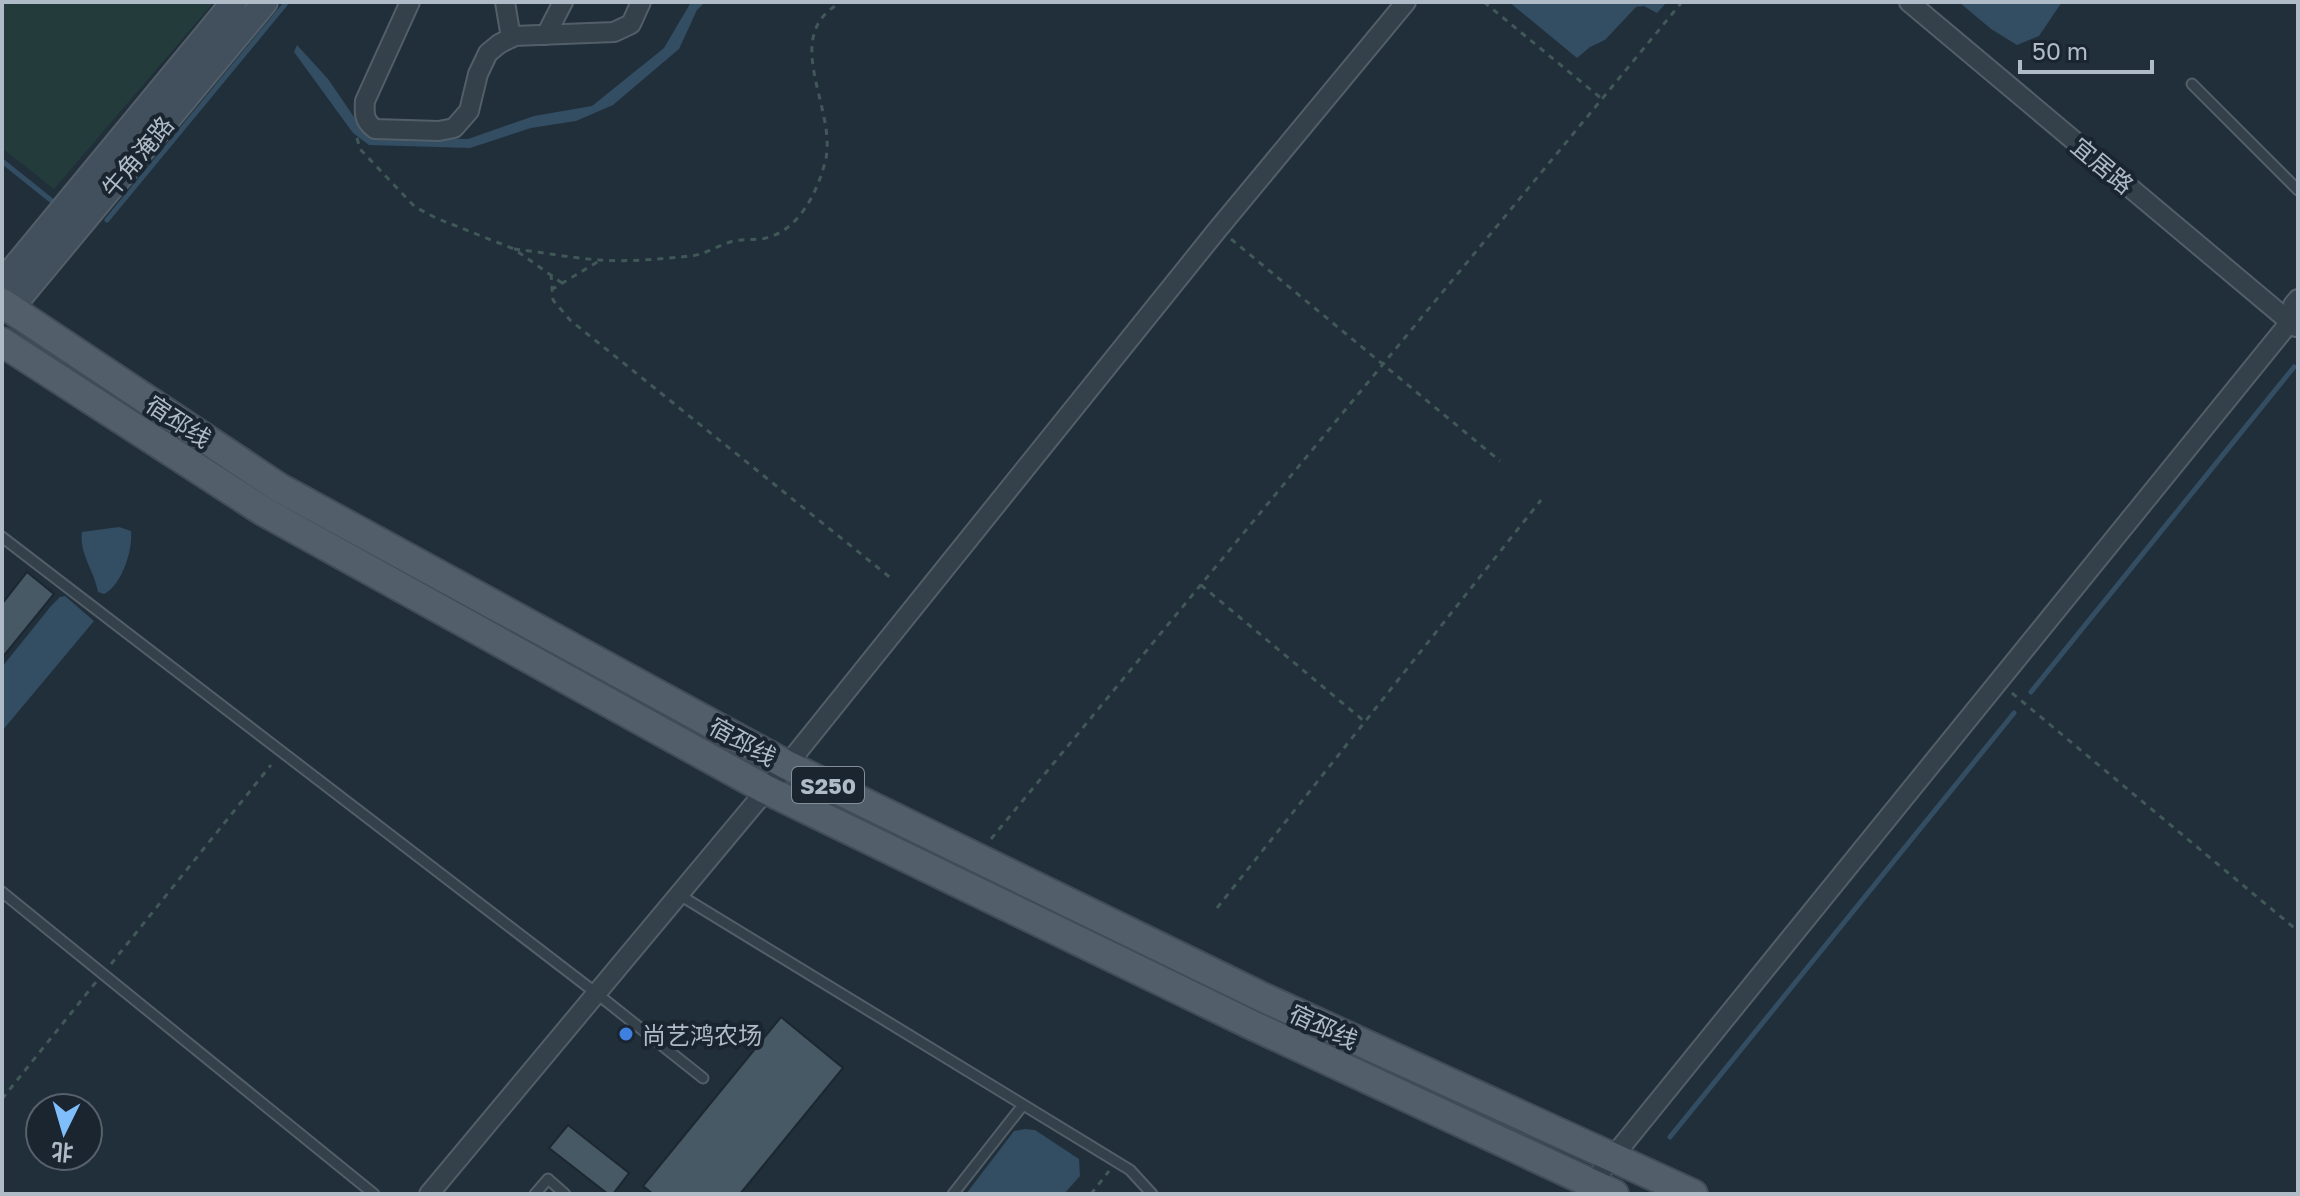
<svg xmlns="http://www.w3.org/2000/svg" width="2300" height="1196" font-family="'Golos Text','Noto Sans SC',sans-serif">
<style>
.green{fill:#233b3b}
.water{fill:#334d62}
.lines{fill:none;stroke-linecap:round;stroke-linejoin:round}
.stream{stroke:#334d62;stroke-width:5}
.building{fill:#485966;stroke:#1c2731;stroke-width:2}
.lane-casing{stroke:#525e68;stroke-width:13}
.street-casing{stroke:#525e68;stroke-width:22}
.secondary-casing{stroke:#525e68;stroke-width:28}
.primary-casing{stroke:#414c57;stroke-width:32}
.path{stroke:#405857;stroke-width:3;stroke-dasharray:6 6;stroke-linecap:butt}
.lane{stroke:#34404a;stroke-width:9}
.street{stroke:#34404a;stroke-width:18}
.secondary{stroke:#42505e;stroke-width:24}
.primary{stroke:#525f6b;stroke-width:28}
.shop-dot{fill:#3f7fe0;stroke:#1a252f;stroke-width:3}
.labels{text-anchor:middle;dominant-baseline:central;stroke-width:8;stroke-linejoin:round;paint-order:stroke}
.shield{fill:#1a252f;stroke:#828e99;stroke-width:2}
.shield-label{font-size:22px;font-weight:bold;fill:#afbbc7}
.street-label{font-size:24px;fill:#afbbc7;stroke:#1a252f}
.poi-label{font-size:24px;fill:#afbbc7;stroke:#1a252f;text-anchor:start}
</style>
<rect width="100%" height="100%" fill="#212f3a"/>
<path class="green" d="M2,2H214L54,189L2,148Z"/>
<path class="water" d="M691,2H705L697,10L679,49L613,105L576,121L531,128L470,148L369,145L353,133L294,52L297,45L328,79L363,130L372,137L468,139L534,116L592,106L664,48Z
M1509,2H1667L1657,13L1644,6L1636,7L1605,40L1590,47L1577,58Z
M1959,2H2062L2039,36L2017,45L1991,29Z
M119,527L131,531C133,550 122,585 104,594L98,592C94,570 79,554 82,532Z
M65,596L94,621L2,731V667L51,606L60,597Z
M1025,1129L1035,1130L1079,1159L1080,1176L1064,1194H966L1014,1131Z"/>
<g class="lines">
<path class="stream" d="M2,161L52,201
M107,220L287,2
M2031,692L2294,367
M1670,1137L2014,713"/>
</g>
<path class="building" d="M27,572L54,594L2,658V604Z
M781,1017L843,1068L740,1194H653L643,1186Z
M568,1125L629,1173L613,1194H608L549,1148Z"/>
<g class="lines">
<g class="lane-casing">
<path id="lane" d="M2192,84L2298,190
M2,537L596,993L703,1078
M2,892L374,1194
M678,894L1130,1170L1152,1194
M535,1194L548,1179L565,1194
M953,1194L1023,1105"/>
</g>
<g class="street-casing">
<path id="street" d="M410,2L365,101C364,114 364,121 375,129L439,131L454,128L469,111L478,74L488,53L499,44L514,36L614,32L631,24L641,2
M505,2L511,38
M1909,2L2296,327
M546,35L563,2
M1587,1189L2290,322L2293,305L2298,299
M429,1194L787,765L1218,229L1406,2"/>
</g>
<g class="secondary-casing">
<path id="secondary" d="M2,283L234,2
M10,309L265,2"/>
</g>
<g class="primary-casing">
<path id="primary" d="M2,303L278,487L787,765L1262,997L1693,1194
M2,342L263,511L765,789L1252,1025L1614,1194"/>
</g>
<path class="path" d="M1484,2L1602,99
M357,138L360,149L415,207L436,218L514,249L562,283
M1231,239L1500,461
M514,249C542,252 570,258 599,260C628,262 661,259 690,256C704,255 717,246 730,242C742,238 754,241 766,238C800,230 819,189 826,158C836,107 779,34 842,2
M551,274L553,300L570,320L892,579
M551,290L599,261
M1201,585L1364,721
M2012,693L2298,931
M991,839L1682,2
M1217,908L1541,500
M111,964L271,765
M2,1099L96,982
M1091,1194L1109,1171"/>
<use href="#lane" class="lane"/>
<use href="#street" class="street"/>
<use href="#secondary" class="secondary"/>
<use href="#primary" class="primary"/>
</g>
<circle class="shop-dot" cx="626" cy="1034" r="8"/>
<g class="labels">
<rect class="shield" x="792" y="767" width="72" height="36" rx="6"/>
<g class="shield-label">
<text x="828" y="785">S250</text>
</g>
<g class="street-label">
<text transform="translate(137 156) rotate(-50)">牛角淹路</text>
<text transform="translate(2103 165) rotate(40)">宜居路</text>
<text transform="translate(179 421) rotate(34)">宿邳线</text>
<text transform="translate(743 741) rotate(29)">宿邳线</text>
<text transform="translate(1324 1026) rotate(25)">宿邳线</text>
</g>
<g class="poi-label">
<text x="642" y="1034">尚艺鸿农场</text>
</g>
</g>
<rect width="2300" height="1196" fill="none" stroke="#afbbc7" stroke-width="8"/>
<g transform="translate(64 1132) rotate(185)"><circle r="38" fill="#1a252f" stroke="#56616c" stroke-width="2"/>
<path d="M0-6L14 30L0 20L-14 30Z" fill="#7fbefb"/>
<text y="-12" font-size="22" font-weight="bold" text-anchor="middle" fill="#afbbc7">北</text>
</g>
<path d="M2020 60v12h132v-12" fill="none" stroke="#afbbc7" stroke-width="4"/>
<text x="2032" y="60" font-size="24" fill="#afbbc7" stroke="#1a252f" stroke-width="6" paint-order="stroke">50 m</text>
</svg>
